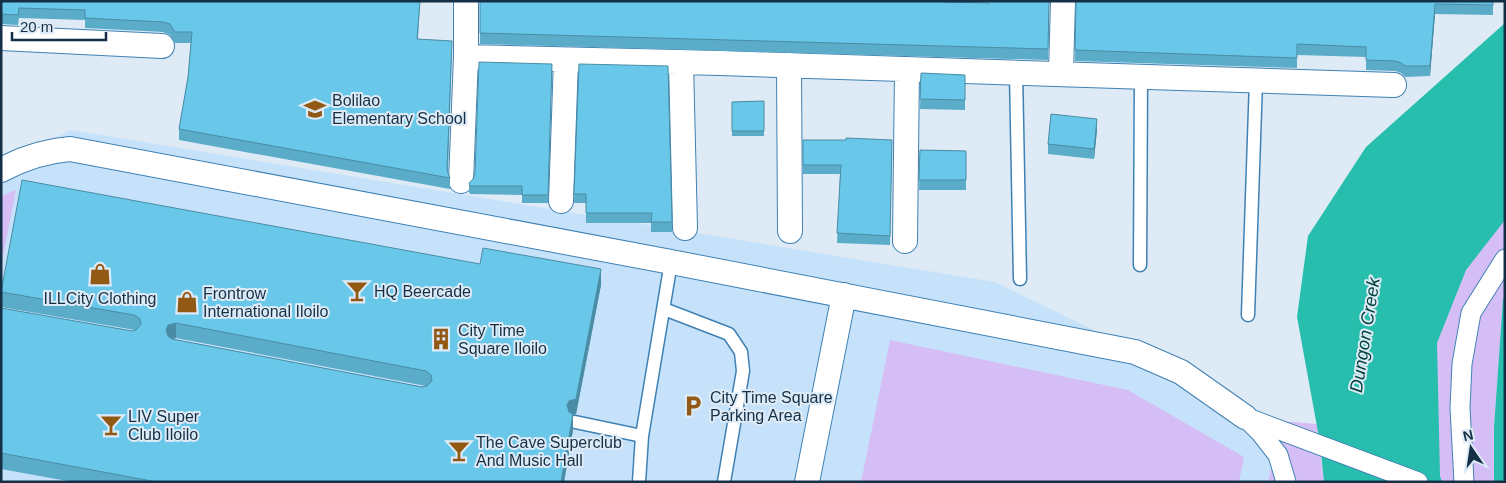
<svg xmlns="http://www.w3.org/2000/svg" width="1506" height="483" font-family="Helvetica,sans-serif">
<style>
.built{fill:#c6e2fa}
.green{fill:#d5bef5}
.water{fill:#27beae}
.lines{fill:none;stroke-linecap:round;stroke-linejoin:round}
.service-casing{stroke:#4081b3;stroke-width:15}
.pedestrian-casing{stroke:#4081b3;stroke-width:21}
.minor-casing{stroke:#4081b3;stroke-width:26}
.service{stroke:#fff;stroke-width:12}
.pedestrian{stroke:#fff;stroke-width:19}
.minor{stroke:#fff;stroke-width:24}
.wall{fill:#5aacc9;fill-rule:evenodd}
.shaded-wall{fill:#4a8ca4}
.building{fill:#69c8ea;stroke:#4a8ca4;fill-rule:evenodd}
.labels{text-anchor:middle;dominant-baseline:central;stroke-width:4;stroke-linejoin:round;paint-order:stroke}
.poi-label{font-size:16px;fill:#153046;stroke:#deebf6;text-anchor:start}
.water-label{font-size:18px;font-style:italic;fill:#02433d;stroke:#deebf6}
</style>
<rect width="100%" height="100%" fill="#deebf6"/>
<path class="built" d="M70,130L995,282L1281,421L1268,482H1V168Z"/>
<path class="green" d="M1505,156V297L1503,300L1494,427V482H1442L1440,476L1402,404Z
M16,190L1,267V196Z
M890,340L1128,390L1244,457L1239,482H861Z
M1281,421L1317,424L1324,482H1268Z"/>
<path class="water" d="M1505,23V220L1466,270L1437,343L1440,476L1442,482H1324L1320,443L1297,317L1308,236L1366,147Z
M1505,297V482H1494V427L1503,299Z"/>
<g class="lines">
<g class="service-casing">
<path id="service" d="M1016,72L1020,279
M1140,265L1141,77
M664,309L729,334L741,352L743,371L724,482
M1248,315L1256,80
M575,422L642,436
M639,482L642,436L671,262"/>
</g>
<g class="pedestrian-casing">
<path id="pedestrian" d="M1245,417L1418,482
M1248,420L1260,432L1278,455L1286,482
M1464,482L1460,408L1462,364L1471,313L1505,259"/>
</g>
<g class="minor-casing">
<path id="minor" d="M1,38L162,46
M466,57L720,63L1394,85
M681,62L685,228
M789,65L790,231
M1061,73L1063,1
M1,170C23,158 45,151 70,149L671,262L1135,352L1181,372L1245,417
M461,181L466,57V1
M561,201L566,60
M905,241L907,69
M807,482L844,295"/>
</g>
<use href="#service" class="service"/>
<use href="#pedestrian" class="pedestrian"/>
<use href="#minor" class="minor"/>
</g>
<path class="wall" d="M1,1H420L418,39L452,51L448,171L450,178V189L179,140V129L188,77L191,43H175L170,35L163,32L85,28V20L19,18L18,25L1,24Z
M480,1L942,2L989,3L1049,1L1048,60L480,44Z
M1076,1H1493V15L1435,14L1430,76L1405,77L1401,73L1395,71L1366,70V57L1297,55V68L1075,61Z
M552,64L548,203H522V195L470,194L469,192V183L473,179Z
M579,64L672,222V232H651V223H586V203H574Z
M921,73L965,75V110L920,109Z
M764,101V136H732V102Z
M1097,130L1094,159L1048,154V144Z
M803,140H892L890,245L837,243L840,174H803Z
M920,150L966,151V190H919Z
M480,264L601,285L576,414L573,415V430L564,482H73L1,469V308L132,331L135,330L1,307V291ZM176,338L426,386L422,387L173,339Z"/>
<path class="shaded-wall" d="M1435,4V14L1430,76V66Z
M1097,119V130L1094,159V149Z
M601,269V285L576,414L573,415V430L564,482H561L567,405Z
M176,323V338L168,340L166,330L168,325Z"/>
<path class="building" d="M1,1H420L417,39L452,41L447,170L450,178L179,129L188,77L192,32H175L170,24L163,22L85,18V10L19,8L18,15L1,14Z
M480,1H942V2L989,3V1H1049L1048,49L480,33Z
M1076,1H1493V5L1435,4L1430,66H1405L1401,63L1395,61L1366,60V47L1297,44V58L1075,50Z
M479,62L552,64L548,195H522V186H470L469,183L473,179L475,173Z
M579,64L668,66L672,222H651L652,213H586V194H574Z
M921,73L965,75V100L920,99Z
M764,101V131H732V102Z
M1051,114L1097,119L1094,149L1048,144Z
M846,138L892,140L890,236L837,233L841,165H803V140H846Z
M920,150L966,151V180H919Z
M22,180L480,264L483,248L601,269L576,399L569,401L567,405L569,412L573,414L561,482H157L1,453V308L132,331L136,330L141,324L140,319L134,315L1,292ZM176,323L426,371L431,375L432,381L427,386L422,387L172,339L168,336L166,330L168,325Z"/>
<defs>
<g id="school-bare" transform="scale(1.725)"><path d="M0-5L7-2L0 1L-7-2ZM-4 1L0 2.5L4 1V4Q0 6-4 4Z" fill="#925915" stroke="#deebf6" stroke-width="2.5" paint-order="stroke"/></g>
<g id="shop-bare" transform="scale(1.725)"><path d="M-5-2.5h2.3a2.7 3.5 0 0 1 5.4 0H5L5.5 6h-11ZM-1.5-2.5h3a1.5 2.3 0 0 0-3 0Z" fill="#925915" stroke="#deebf6" stroke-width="2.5" paint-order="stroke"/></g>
<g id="bar-bare" transform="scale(1.725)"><path d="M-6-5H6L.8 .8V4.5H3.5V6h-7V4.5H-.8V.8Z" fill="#925915" stroke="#deebf6" stroke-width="2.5" paint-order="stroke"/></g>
<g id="building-bare" transform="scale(1.725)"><path d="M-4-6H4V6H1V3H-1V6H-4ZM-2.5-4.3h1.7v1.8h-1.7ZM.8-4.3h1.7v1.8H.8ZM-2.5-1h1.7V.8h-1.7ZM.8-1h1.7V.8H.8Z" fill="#925915" stroke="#deebf6" stroke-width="2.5" paint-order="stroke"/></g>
<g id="parking-bare" transform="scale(1.725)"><path d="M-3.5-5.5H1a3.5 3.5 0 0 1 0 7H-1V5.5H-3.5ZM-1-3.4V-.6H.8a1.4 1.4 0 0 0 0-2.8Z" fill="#925915" stroke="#deebf6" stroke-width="2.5" paint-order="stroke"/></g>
</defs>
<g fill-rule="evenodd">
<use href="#school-bare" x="315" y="109"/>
<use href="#shop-bare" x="100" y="274"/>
<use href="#bar-bare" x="357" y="291"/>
<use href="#shop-bare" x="187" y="302"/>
<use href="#building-bare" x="441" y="339"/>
<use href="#parking-bare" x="693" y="406"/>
<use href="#bar-bare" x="111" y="425"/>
<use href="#bar-bare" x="459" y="451"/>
</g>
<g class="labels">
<g class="poi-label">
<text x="332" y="100">Bolilao<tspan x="332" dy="18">Elementary School</tspan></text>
<text x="374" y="291">HQ Beercade</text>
<text x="203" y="293">Frontrow<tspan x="203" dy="18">International Iloilo</tspan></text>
<text x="100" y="298" text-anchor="middle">ILLCity Clothing</text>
<text x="458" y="330">City Time<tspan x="458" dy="18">Square Iloilo</tspan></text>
<text x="710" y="397">City Time Square<tspan x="710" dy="18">Parking Area</tspan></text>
<text x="128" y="416">LIV Super<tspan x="128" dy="18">Club Iloilo</tspan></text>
<text x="476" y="442">The Cave Superclub<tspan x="476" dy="18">And Music Hall</tspan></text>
</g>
<g class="water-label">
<text transform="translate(1365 335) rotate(-81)">Dungon Creek</text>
</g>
</g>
<rect width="1506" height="483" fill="none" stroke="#153046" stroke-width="5"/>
<g transform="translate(1471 448) rotate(347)" stroke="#deebf6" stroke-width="4" paint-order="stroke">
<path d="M0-4L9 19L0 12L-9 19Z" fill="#153046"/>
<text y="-8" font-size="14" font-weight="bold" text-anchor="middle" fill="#153046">N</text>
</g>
<path d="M12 32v8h94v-8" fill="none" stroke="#153046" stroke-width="2.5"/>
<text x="20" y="32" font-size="15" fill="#153046" stroke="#deebf6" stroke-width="4" paint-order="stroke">20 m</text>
</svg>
